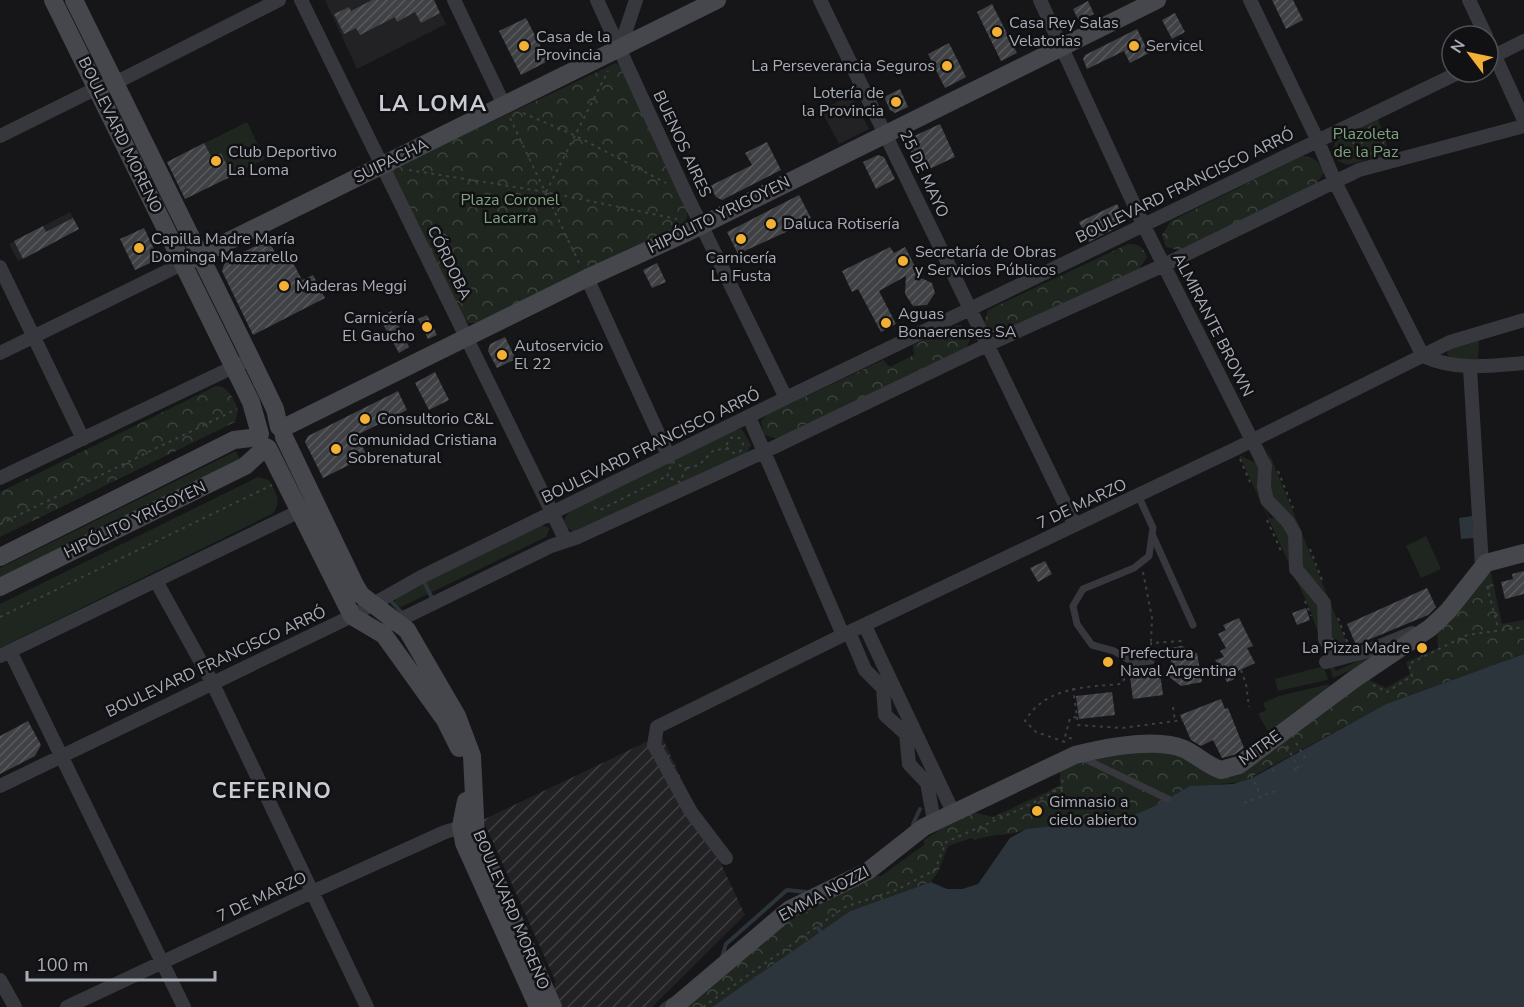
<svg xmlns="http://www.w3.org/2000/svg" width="1524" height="1007" font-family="'Nunito Sans',sans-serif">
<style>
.built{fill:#222225}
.industrial{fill:url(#industrial-furrows)}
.grass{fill:#1e261f}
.forest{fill:url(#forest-crowns)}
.water{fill:#2c353c}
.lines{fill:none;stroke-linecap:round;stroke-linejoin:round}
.stream{stroke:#2c353c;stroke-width:4}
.building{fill:url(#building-hatch)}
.path{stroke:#3d3f44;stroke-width:2;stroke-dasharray:3 4.5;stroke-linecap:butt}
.lane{stroke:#37383d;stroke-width:7}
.street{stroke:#37383d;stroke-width:14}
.secondary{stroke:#45474d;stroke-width:18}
.poi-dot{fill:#f2b134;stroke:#111113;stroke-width:2}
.labels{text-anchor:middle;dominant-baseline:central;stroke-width:5;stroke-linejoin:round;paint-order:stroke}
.poi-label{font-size:16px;fill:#a8adb8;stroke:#111113;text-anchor:start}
.park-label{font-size:16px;fill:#7fa381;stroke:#111113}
.street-label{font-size:16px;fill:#a8adb8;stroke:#111113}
.district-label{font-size:22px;font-weight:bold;letter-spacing:1.5px;fill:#c9ccd4;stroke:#111113}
</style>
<defs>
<pattern id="industrial-furrows" width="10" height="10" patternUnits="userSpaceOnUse" patternTransform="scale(1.5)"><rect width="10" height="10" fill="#222225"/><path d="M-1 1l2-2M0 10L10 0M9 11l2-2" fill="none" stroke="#3f3f43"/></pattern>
<pattern id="forest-crowns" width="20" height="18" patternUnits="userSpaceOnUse" patternTransform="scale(1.5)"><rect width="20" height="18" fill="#1e261f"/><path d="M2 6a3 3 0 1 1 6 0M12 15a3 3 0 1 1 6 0" fill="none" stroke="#3c433d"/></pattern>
<pattern id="building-hatch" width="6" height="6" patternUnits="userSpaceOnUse" patternTransform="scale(1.5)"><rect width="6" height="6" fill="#404145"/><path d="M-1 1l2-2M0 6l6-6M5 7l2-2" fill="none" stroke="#595a5e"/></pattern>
</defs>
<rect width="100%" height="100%" fill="#161618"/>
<path class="built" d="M325,0H434L446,24L357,69Z
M851,95L869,129L839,144L821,110Z
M70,212L79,229L18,261L9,244Z"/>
<path class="industrial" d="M661,735L745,915L652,1007H561L554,997L555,980L483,820Z"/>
<path class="grass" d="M247,122L265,159L185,199L167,162Z
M1479,340L1478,360L1454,359L1447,355L1448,349Z
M742,429L751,445L746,455L575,532L567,528L564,520L569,511L735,430Z
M1267,448L1351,653L1344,654L1329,639L1328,626L1270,497L1272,470Z
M236,451L240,459L0,577V568Z
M1239,455L1258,464L1257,491L1269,518C1298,518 1286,553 1291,564C1297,580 1307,590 1319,602L1321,642L1309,607Z
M258,477L269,480C276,493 283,502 272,514L0,648V604Z
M541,525L550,528L546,537L401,607L394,603L397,595Z
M1426,536L1441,569L1421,578L1406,546Z
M1371,655L1373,660L1333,678L1329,664L1333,665L1336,671Z
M1324,666L1328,680L1278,691L1275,679Z
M1329,684L1331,690L1270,735L1258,714L1266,710L1263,703L1279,696Z"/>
<path class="forest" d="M616,63L620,66L687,209V218L682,225L478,323H469L462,317L392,177V169Z
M1378,119L1390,154L1347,165L1338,161L1333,150L1335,142Z
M1303,156C1315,157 1319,161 1324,173L1313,188L1179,250L1166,247L1162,235L1171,221Z
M1128,244C1139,244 1143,247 1147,257L1139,269L999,334L989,331L984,323L988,310Z
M961,325L971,337L966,349L778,439L764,435L761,421L767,415L883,360L890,367L914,355L913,345L954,326Z
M216,386C229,386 233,399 238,409L235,422L0,537V492Z
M1490,569L1502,624L1524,620V654L1386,704L1242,782L1190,787L1155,806L1127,818L1026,829C1010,837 992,833 975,840L971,838L948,846L938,872L931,882L850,911L712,1007H683L787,918L872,876H881L924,845V840L969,811L993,817L1060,786V769L1078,759L1127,752H1173L1213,772L1365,678L1386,688L1410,674L1406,662L1438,648L1437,633Z"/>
<path class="water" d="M1472,516L1474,538L1461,539L1459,518Z
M1524,654V1007H712L850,911L931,882L947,889H962L978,884L1010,838L1026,829L1127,818L1155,806L1190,786L1233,784L1252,778L1386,704Z"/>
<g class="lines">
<path class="stream" d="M423,580L433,600
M390,600L403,614
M913,824L920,809
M818,928L820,931
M722,957L726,944L787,890L806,892
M661,1007L670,1000"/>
</g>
<path class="building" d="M372,0H434L440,13L421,23L415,12L397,22L395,17L360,35L356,28L344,34L334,14L349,7L351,11Z
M1272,0H1293L1303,20L1286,29Z
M1088,1L1094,14L1079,21L1073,9Z
M992,4L1017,53L1001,61L977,12Z
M1175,13L1185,32L1172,39L1162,20Z
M526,18L548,61L521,75L499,31Z
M1137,29L1149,53L1130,63L1124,51L1087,69L1083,59L1085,55Z
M949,43L966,77L945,88L928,54Z
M900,89L908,107L895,113L890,110L884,97Z
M940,124L955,157L921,173L907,143L910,138Z
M767,142L781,170L722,200L716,197L710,186L752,165L745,153Z
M204,143L212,158L221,153L232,176L185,199L167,162Z
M878,155L884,157L895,179L876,189L863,162Z
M799,195L812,220L738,254L727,232Z
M1117,204L1124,218L1122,225L1089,242L1079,222Z
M73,218L79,229L23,259L14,241L43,226L46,232Z
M144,228L159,259L135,270L120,239Z
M268,240L276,254L286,249L302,280L313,275L325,298L253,335L222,271L225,261Z
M890,247L894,253L905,247L921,278L932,283L935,293L927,305L913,306L905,294L906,276L879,291L896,324L881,332L858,289L852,292L842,271Z
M657,263L666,282L652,288L643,270Z
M392,311L409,347L399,353L379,317Z
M427,315L437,335L428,339L418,319Z
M505,337L516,359L497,368L488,351L490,344Z
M435,372L449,400L429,410L415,383Z
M398,391L407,410L357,435L367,456L323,478L305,442L308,436Z
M1045,561L1052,574L1038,582L1030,568Z
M1524,571V594L1505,599L1501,582L1513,579L1512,574Z
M1427,588L1436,607L1428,615L1356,645L1347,624Z
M1306,608L1310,620L1297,625L1292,613Z
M1239,618L1253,646L1247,648L1255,663L1238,671L1233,680L1227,682L1215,660L1224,657L1220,651L1226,648L1218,634L1226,630L1223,625Z
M1182,646L1186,648L1187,654L1197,653L1202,682L1181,686L1164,673L1173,671L1168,648Z
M1160,673L1163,695L1133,699L1130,677Z
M1112,692L1115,715L1079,719L1076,696Z
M1221,699L1225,709L1228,708L1244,748L1234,755L1222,758L1213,740L1201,746L1191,740L1180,715Z
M28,721L41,745L35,756L0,774V736Z"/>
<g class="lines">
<path class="path" d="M523,113L576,136L666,183
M510,118L580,265
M409,170L546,192L677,219
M546,192L608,71
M727 445a8 8 0 1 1 16 0a8 8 0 1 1-16 0Z
M1240,459L1250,482
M672,462L686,468L680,482L667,477Z
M687,468L699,465L714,450L727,449
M1278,471L1293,508
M594,507L600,510L667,476
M1267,520L1282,553
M0,524L237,409
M1310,549L1322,580
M1143,572L1152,618L1151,643
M1487,586L1498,627
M1305,601L1311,616
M0,617L272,485
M1338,618L1348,644
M1151,653V643L1183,641
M1241,670L1246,684L1249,707
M1373,685L1387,692L1412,676L1409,664L1467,635L1524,627
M1073,688L1077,717L1070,718L1065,737L1074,739
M1173,707L1175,721
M1077,717L1078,725L1122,728L1183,720
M1065,742L1036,732L1025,721C1045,687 1085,687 1121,684L1130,670
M1296,743L1305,758
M1287,746L1298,768
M1270,762L1276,776
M1294,770L1302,766
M1251,775L1261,797
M1244,803L1275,791
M703,1007L845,907L896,890L935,870L946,842L1025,807L1063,787L1062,777"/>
<path class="lane" d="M1138,495L1153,528L1149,556L1134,568L1083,589L1073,606L1077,624L1092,645L1114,651L1134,663L1151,661
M1152,534L1193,625
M1081,757L1168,799"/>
<path class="street" d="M301,0L566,541
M454,0L504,105
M597,0L686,194L786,398
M820,0L1075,525
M1040,0L1143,224L1265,466L1264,487L1267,500L1288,522L1295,534L1296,569L1324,603L1325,639L1338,658
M1250,0L1317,139L1336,184L1423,356
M1469,0L1486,36
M1488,41L1524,120
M620,48L636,0
M1488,59L1524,41
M0,136L97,88L115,83L279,0
M0,267L83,439
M587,278L669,457
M0,353L184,263
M1423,356C1457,371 1488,366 1524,363
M1470,368L1482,566
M749,417L843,635
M0,478L242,363
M156,581L212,682L367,1007
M389,625L551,546L578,537L766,451L987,345L1164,265L1359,170L1524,126
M865,626L953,812
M849,632L865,670L883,688L885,715L906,734L909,764L927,783L934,821
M10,651L184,1007
M0,656L306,508
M1326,662L1368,651L1412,633
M0,786L352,616L421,577L786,398L1460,72
M726,858L691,812L654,745L657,727L843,635L1235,449L1450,342L1524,320
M0,980L15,1007
M67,1007L312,892L445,832L469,825"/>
<path class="secondary" d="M53,0L251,402L260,434
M74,0L251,359L275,409L279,427
M184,263L717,0
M281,429L587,278L688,232L1157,0
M284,437L355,585L361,595L407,630L457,716L472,756L476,836L553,1007
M268,448L352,616L384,635L445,720L459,748
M0,557L234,440L259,437
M0,587L245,466L266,447
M466,801L461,826L464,843L538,1007
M674,1007L790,909L868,871L924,827L1075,755C1103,748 1157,737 1184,749C1197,755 1208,766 1221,770L1239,765L1353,680L1430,628L1448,611L1486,563L1524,553"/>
</g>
<g class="poi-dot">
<circle cx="997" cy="32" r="6"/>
<circle cx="524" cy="46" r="6"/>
<circle cx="1134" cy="46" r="6"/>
<circle cx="947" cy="66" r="6"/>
<circle cx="896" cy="102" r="6"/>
<circle cx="216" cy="161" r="6"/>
<circle cx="771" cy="224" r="6"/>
<circle cx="741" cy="239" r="6"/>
<circle cx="139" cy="248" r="6"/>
<circle cx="903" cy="261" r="6"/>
<circle cx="284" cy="286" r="6"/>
<circle cx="886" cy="323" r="6"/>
<circle cx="427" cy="327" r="6"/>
<circle cx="502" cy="355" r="6"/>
<circle cx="365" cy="419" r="6"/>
<circle cx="336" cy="449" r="6"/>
<circle cx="1422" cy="648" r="6"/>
<circle cx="1108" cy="662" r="6"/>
<circle cx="1037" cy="811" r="6"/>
</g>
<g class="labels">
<g class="poi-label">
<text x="1009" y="23">Casa Rey Salas<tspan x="1009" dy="18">Velatorias</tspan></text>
<text x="536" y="37">Casa de la<tspan x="536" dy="18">Provincia</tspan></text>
<text x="1146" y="46">Servicel</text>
<text x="935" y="66" text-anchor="end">La Perseverancia Seguros</text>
<text x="884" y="93" text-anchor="end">Lotería de<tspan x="884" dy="18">la Provincia</tspan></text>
<text x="228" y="152">Club Deportivo<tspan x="228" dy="18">La Loma</tspan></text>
<text x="783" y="224">Daluca Rotisería</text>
<text x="151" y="239">Capilla Madre María<tspan x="151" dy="18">Dominga Mazzarello</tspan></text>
<text x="915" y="252">Secretaría de Obras<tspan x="915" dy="18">y Servicios Públicos</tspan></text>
<text x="741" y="258" text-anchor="middle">Carnicería<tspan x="741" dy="18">La Fusta</tspan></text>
<text x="296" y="286">Maderas Meggi</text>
<text x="898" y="314">Aguas<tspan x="898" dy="18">Bonaerenses SA</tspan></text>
<text x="415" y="318" text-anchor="end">Carnicería<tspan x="415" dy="18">El Gaucho</tspan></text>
<text x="514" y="346">Autoservicio<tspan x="514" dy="18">El 22</tspan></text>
<text x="377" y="419">Consultorio C&amp;L</text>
<text x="348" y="440">Comunidad Cristiana<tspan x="348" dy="18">Sobrenatural</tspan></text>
<text x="1410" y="648" text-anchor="end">La Pizza Madre</text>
<text x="1120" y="653">Prefectura<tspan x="1120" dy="18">Naval Argentina</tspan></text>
<text x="1049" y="802">Gimnasio a<tspan x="1049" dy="18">cielo abierto</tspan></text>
</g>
<g class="park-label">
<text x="1366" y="134">Plazoleta<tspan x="1366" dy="18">de la Paz</tspan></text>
<text x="510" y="200">Plaza Coronel<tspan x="510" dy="18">Lacarra</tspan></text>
</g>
<g class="street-label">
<text transform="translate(120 135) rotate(64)">BOULEVARD MORENO</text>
<text transform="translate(682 144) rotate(65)">BUENOS AIRES</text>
<text transform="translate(391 161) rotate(-26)">SUIPACHA</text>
<text transform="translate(924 174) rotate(65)">25 DE MAYO</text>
<text transform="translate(1185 186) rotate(-26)">BOULEVARD FRANCISCO ARRÓ</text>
<text transform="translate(719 215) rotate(-26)">HIPÓLITO YRIGOYEN</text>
<text transform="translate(449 263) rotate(64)">CÓRDOBA</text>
<text transform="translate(1213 325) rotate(63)">ALMIRANTE BROWN</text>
<text transform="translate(651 446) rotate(-26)">BOULEVARD FRANCISCO ARRÓ</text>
<text transform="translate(1082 504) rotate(-25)">7 DE MARZO</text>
<text transform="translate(135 520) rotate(-26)">HIPÓLITO YRIGOYEN</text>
<text transform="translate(216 662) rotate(-25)">BOULEVARD FRANCISCO ARRÓ</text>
<text transform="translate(1260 748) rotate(-36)">MITRE</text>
<text transform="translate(824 894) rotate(-28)">EMMA NOZZI</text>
<text transform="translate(262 897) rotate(-25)">7 DE MARZO</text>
<text transform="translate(511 910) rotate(67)">BOULEVARD MORENO</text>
</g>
<g class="district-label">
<text x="433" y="104">LA LOMA</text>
<text x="272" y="791">CEFERINO</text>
</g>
</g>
<g transform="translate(1470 54) rotate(302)"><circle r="28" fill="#111113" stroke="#4d4f55" stroke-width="1.5"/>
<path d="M0-4.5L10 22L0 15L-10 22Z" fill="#f2b134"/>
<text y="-9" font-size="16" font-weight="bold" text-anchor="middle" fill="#a8adb8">N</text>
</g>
<path d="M27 971v9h188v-9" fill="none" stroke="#a8adb8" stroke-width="3"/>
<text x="36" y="971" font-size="18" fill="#a8adb8" stroke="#111113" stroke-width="4.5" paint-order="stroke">100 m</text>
</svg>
